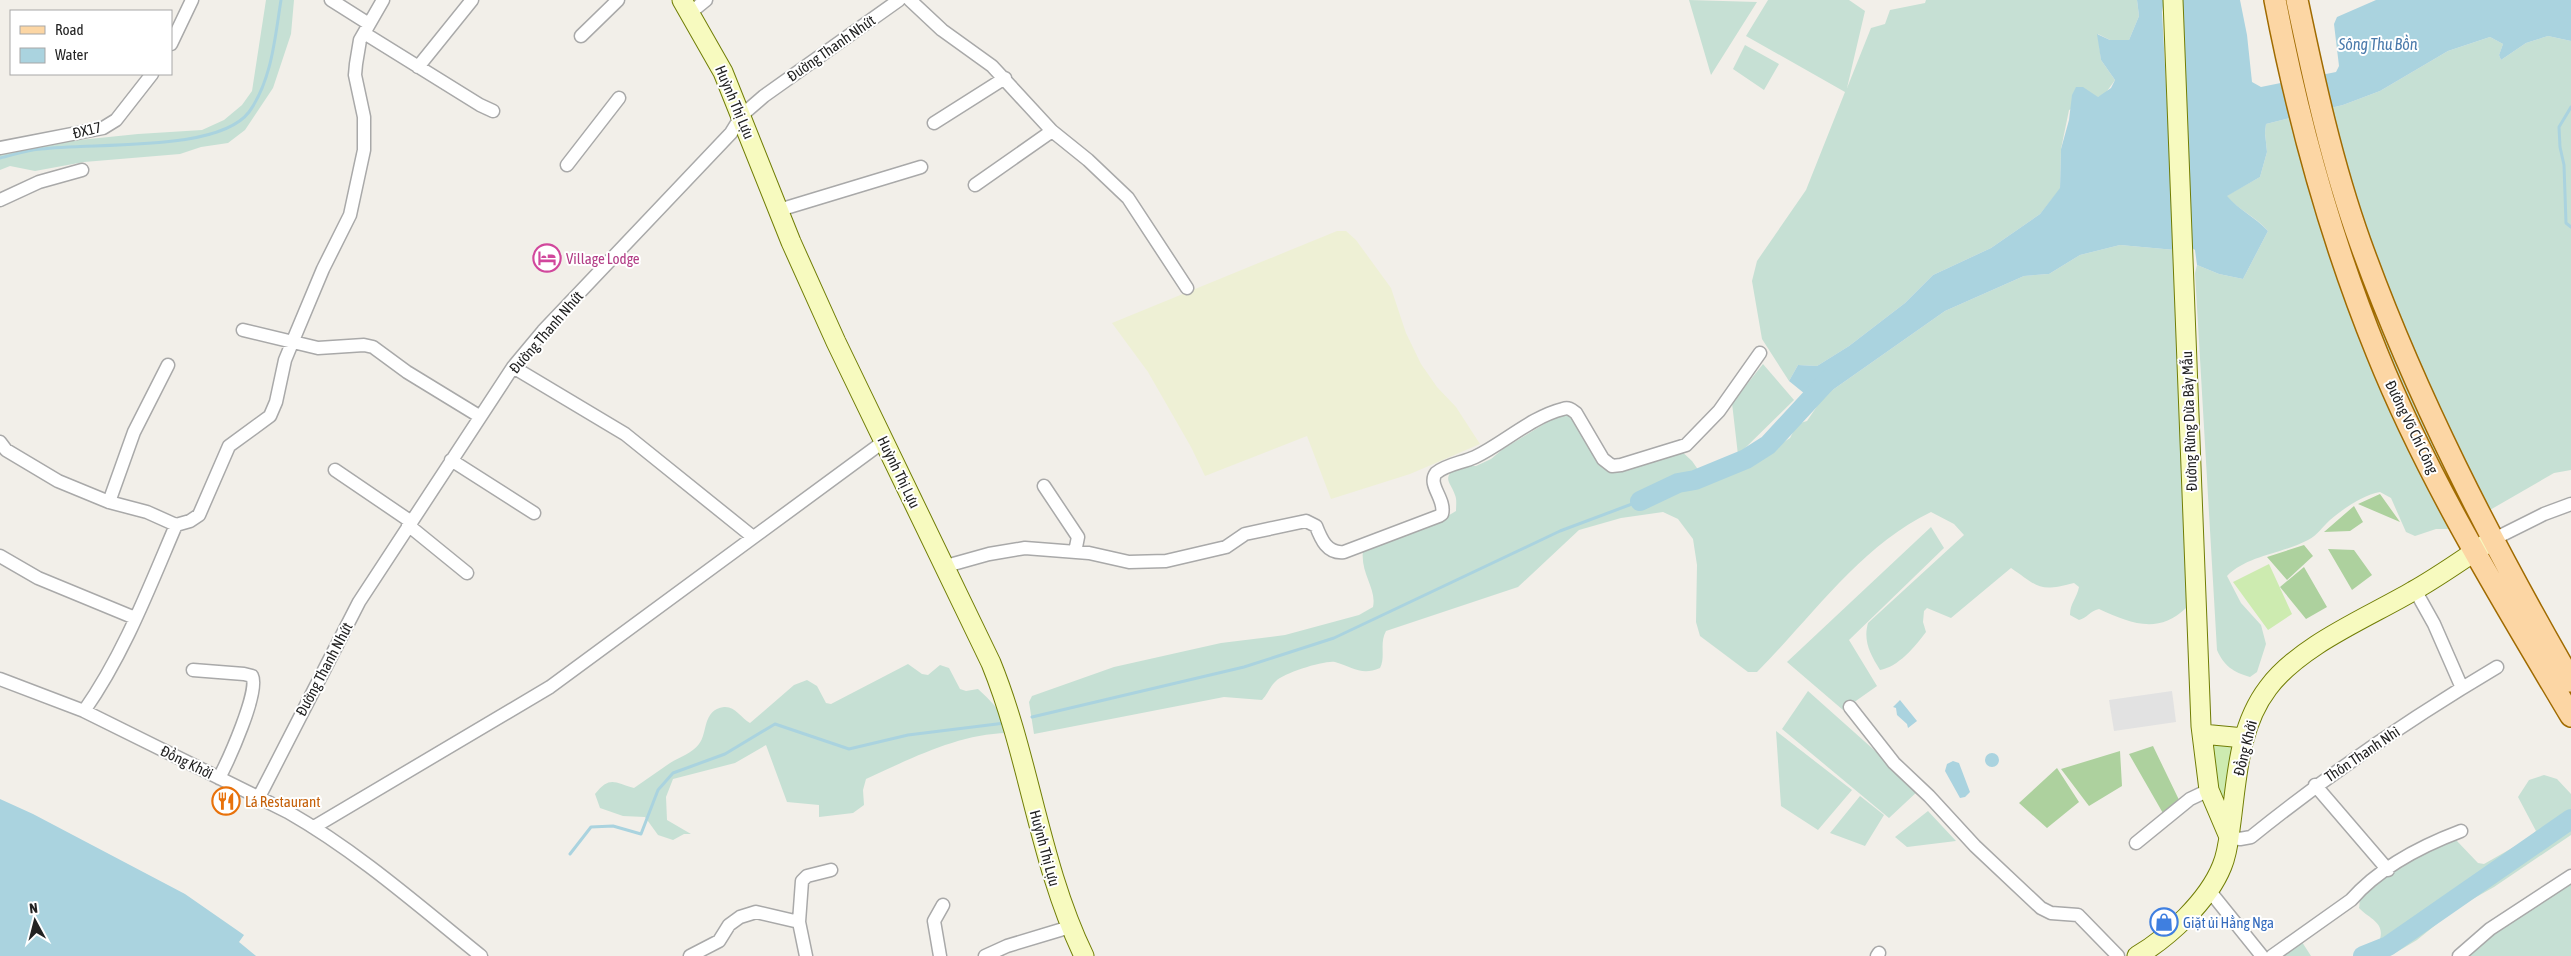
<svg xmlns="http://www.w3.org/2000/svg" width="2571" height="956" font-family="'Asap Condensed',sans-serif">
<style>
.farmland{fill:#eef0d5}
.grass{fill:#cdebb0}
.forest{fill:#add19e}
.wetland{fill:#c6e0d4}
.parking{fill:#e2e2e2}
.water{fill:#aad3df}
.lines{fill:none;stroke-linecap:round;stroke-linejoin:round}
.stream{stroke:#aad3df;stroke-width:3}
.river{stroke:#aad3df;stroke-width:20}
.street-casing{stroke:#a9a9a9;stroke-width:15}
.secondary-casing{stroke:#707d05;stroke-width:21}
.primary-casing{stroke:#a06b00;stroke-width:24}
.street{stroke:#fff;stroke-width:12}
.secondary{stroke:#f7fabf;stroke-width:19}
.primary{stroke:#fcd6a4;stroke-width:21}
.labels{text-anchor:middle;dominant-baseline:central;stroke-width:4;stroke-linejoin:round;paint-order:stroke}
.street-label{font-size:15px;fill:#222;stroke:#fff}
.hotel-label{font-size:15px;fill:#b23c85;stroke:#fff;text-anchor:start}
.food-label{font-size:15px;fill:#c56008;stroke:#fff;text-anchor:start}
.shop-label{font-size:15px;fill:#366cbe;stroke:#fff;text-anchor:start}
.water-label{font-size:16px;font-style:italic;fill:#4a7aab;stroke:#fff}
</style>
<rect width="100%" height="100%" fill="#f2efe9"/>
<path class="farmland" d="M1337,231H1346L1356,240L1391,288L1406,333L1421,364L1437,387L1456,407L1480,444L1410,474L1331,499L1307,436L1205,476L1191,447L1148,372L1112,323Z"/>
<path class="grass" d="M2269,564L2292,614L2268,630L2233,582Z
M2209,742L2235,747L2226,796H2216Z"/>
<path class="forest" d="M2380,494L2400,522L2358,504Z
M2354,506L2363,522L2350,531L2324,532Z
M2304,545L2313,556L2287,580L2267,557Z
M2328,549L2354,550L2372,575L2352,590Z
M2304,567L2327,607L2306,619L2280,587Z
M2153,746L2181,804L2164,815L2129,754Z
M2120,751L2122,786L2089,806L2061,769Z
M2057,768L2079,802L2047,828L2019,803Z"/>
<path class="wetland" d="M266,0H294L291,34L273,88L245,130L228,143L201,147L180,154L84,162L35,171L10,166L0,170V152L21,146L138,134L202,130L224,120L242,105L252,91Z
M1689,0L1757,2L1711,75Z
M1768,0H1849L1865,11L1847,88L1871,28L1885,24L1890,10L1925,3L1926,0H2137L2139,16L2129,40H2110L2098,34L2101,60L2115,80L2105,94L2069,110L2061,149L2060,189L2040,214L1991,248L1933,275L1905,303L1849,346L1817,366L1798,365L1789,381L1762,339L1752,281L1757,261L1806,190L1845,92L1746,36Z
M2548,36L2571,41V470L2554,473L2457,529H2436L2415,536L2406,532L2391,498L2380,492C2363,495 2344,508 2330,520C2322,527 2318,535 2308,540C2282,554 2248,555 2227,576L2241,603L2261,625L2266,644L2257,672L2250,677C2233,672 2224,666 2217,650L2195,273L2197,265L2219,274L2243,279L2268,231C2256,217 2239,210 2226,196L2260,177L2267,152L2265,133L2266,124L2343,105L2380,91L2448,51L2490,37L2503,44L2499,55L2501,60L2526,43Z
M1745,45L1779,64L1764,90L1733,69Z
M2120,245L2175,250L2187,586L2186,608C2158,635 2130,623 2099,609C2090,611 2087,618 2079,620L2070,615C2070,603 2077,598 2079,587L2074,583C2039,592 2040,588 2011,568L1951,618L1927,608L1924,611L1923,622L1926,632C1915,647 1898,667 1880,670C1870,654 1863,641 1868,623L1964,535L1954,524L1931,512C1859,547 1812,617 1757,672H1748L1700,636L1696,622L1697,565L1693,539L1678,519L1663,512L1621,518L1579,530L1518,587L1386,631C1379,644 1386,656 1380,668C1361,676 1353,667 1335,662C1325,660 1284,673 1276,681C1270,686 1268,694 1262,700L1224,697L1034,734L1029,702L1032,696L1114,667L1221,643L1285,635L1359,615L1373,607C1377,588 1360,574 1363,550L1446,517L1456,511C1456,506 1457,499 1455,495C1450,480 1442,481 1456,466H1476L1491,459L1503,449L1567,410L1611,464L1678,448L1692,461L1706,481L1744,468L1790,438L1797,424L1807,421L1824,396L1945,311L2024,276L2049,274L2080,255Z
M1763,364L1794,400L1738,455L1732,403Z
M1931,527L1944,548L1849,640L1877,686L1843,710L1787,662Z
M908,664L922,674L928,675L940,665L949,668L960,689L966,691L978,689C996,706 1000,709 1007,733C958,734 910,759 866,779L863,790L864,805L853,813L819,817V805L787,802L766,745L735,763L673,779L666,797L667,820L691,834H684L673,840L658,835L645,817L623,816L600,808L595,794C610,775 615,783 634,788C646,780 658,771 670,763C680,757 692,753 699,744C708,733 702,710 724,707C735,706 741,718 750,723L794,685L807,680L817,686L826,703L831,704Z
M1808,691L1919,790L1889,818L1782,729Z
M1776,731L1852,790L1818,830L1781,806Z
M2544,775L2557,779L2571,794V835L2494,887L2455,909L2417,940L2390,956H2354L2380,939C2385,922 2368,918 2359,908C2360,905 2359,900 2361,897C2367,880 2433,848 2450,839L2456,840L2478,863L2484,864L2528,839L2536,831L2518,797L2529,780Z
M1860,796L1884,815L1865,846L1830,833Z
M1928,811L1956,841L1907,847L1895,837Z
M2571,880V956H2468L2487,939Z
M2302,942L2311,956H2272Z"/>
<path class="parking" d="M2172,691L2176,722L2114,731L2109,700Z"/>
<path class="water" d="M2137,0H2164L2162,12L2175,250L2120,245L2080,255L2049,274L2024,276L1945,311L1824,396L1810,398L1789,381L1798,365L1817,366L1849,346L1905,303L1933,275L1991,248L2040,214L2060,188L2061,149L2069,120L2072,95L2076,87H2083L2098,97L2111,88L2115,80L2101,60L2097,34L2110,40H2129L2139,16Z
M2181,0H2240L2247,35L2252,82L2261,87L2336,72L2339,66L2334,24L2337,17L2376,0H2571V41L2548,36L2526,43L2501,60L2499,55L2503,44L2490,37L2448,51L2380,91L2343,105L2266,124L2265,133L2267,152L2260,177L2227,196C2239,210 2255,217 2268,231L2243,279L2219,274L2197,265L2195,250L2189,246L2188,126Z
M1900,700L1917,721L1908,728L1907,724L1897,715L1896,708L1893,707Z
M1985 760a7 7 0 1 1 14 0a7 7 0 1 1-14 0Z
M1953,761L1959,763L1970,792L1965,797L1960,798L1945,771L1947,764Z
M0,799L33,814L185,894L244,935L239,942L256,956H0Z"/>
<g class="lines">
<path class="stream" d="M2571,107L2559,127L2560,147L2564,165L2566,223L2571,227
M0,158C13,155 27,150 41,149C91,142 218,153 249,112C272,80 275,37 281,0
M1032,717L1244,667L1334,638L1560,531L1640,501
M570,854L591,827L613,826L641,834L658,790L673,773L725,754L775,724L849,749L908,735L1005,723"/>
<path class="river" d="M1640,501L1678,483L1695,480L1746,459L1768,445L1829,379
M2363,956L2388,946L2571,819"/>
<g class="street-casing">
<path id="street" d="M331,0L369,24
M910,0L942,30L992,66L1052,131L1088,160L1128,198L1187,288
M690,13L706,0
M364,33L480,105L493,111
M581,36L618,0
M171,44L192,0
M418,67L472,0
M934,123L1005,78
M0,148L103,128L116,120L152,74
M567,165L619,98
M975,185L1052,131
M0,200L39,182L82,170
M779,210L921,167
M243,330L318,348L364,345L373,347L407,372L479,416
M513,367L625,434L753,537
M0,442L6,450L58,481L109,502L147,512L176,525L190,521L199,515L229,446L270,416L276,402L285,360L292,343L323,269L350,215L364,150V117L355,75L356,64L360,40L383,0
M451,460L534,513
M335,470L410,521
M1044,486L1078,537L1075,552
M109,502L134,432L168,365
M408,525L467,573
M2492,540L2544,514L2571,504
M0,556L38,578L135,618
M946,566L989,554L1025,548L1089,553L1129,562L1166,561L1226,547L1245,534L1306,521L1316,526C1321,539 1327,554 1344,552L1439,516L1442,514C1446,499 1427,485 1436,473C1447,464 1462,463 1475,457C1504,443 1531,417 1563,409C1569,407 1572,410 1576,413L1603,459L1612,466L1621,465L1686,445L1719,411L1760,353
M2415,590L2434,624L2462,688
M193,670L244,674L252,676C260,691 228,761 219,778
M0,679L84,711L288,812C358,852 419,906 481,956
M1850,707L1894,763L1929,796L1975,846L2041,908L2051,913L2078,915L2118,956
M84,711C124,654 149,588 176,525
M2315,785L2388,870
M259,797L359,602L513,367L543,331L731,133L742,115L764,96L899,0
M314,827L550,687L883,442
M2229,837L2240,839L2251,837C2329,774 2411,718 2497,667
M2136,843L2190,799L2209,790
M2208,889L2262,956
M690,956L719,941L729,925L740,917L756,912L799,922
M806,956L799,922L802,881L807,876L831,870
M940,956L934,921L943,905
M985,956L1007,946L1070,927
M1877,956L1879,953
M2272,956L2351,900C2380,867 2421,846 2461,831
M2459,956L2490,929L2571,876"/>
</g>
<g class="secondary-casing">
<path id="secondary" d="M682,0L723,72L791,242L836,342L991,663C1030,759 1039,863 1084,956
M2173,0L2201,726L2209,790L2229,837
M2202,734L2244,738
M2137,956C2169,937 2208,901 2222,866C2228,852 2229,836 2231,822C2237,776 2239,726 2268,688C2300,645 2367,618 2413,591C2440,576 2466,557 2492,540"/>
</g>
<g class="primary-casing">
<path id="primary" d="M2275,0C2298,120 2331,240 2377,353C2428,480 2501,598 2571,716
M2297,0C2314,81 2332,164 2360,242C2415,395 2490,540 2571,681"/>
</g>
<use href="#street" class="street"/>
<use href="#secondary" class="secondary"/>
<use href="#primary" class="primary"/>
</g>
<defs>
<g id="hotel-ring" transform="scale(1.4375)"><circle r="9.5" fill="#fff" stroke="#d1479c" stroke-width="1.5"/><path d="M-6-4.5h1.5V1H6V5H4.5V3h-9V5H-6ZM-4 0a1.8 1.8 0 1 1 3.6 0ZM.5 0V-2.5h3Q6-2.5 6 0Z" fill="#d1479c"/></g>
<g id="restaurant-ring" transform="scale(1.4375)"><circle r="9.5" fill="#fff" stroke="#e8710a" stroke-width="1.5"/><path d="M-5-6h1v4h1v-4h1v4h1v-4h1v5L-1.5 .5V6h-2V.5L-5-1ZM5-6V6H3V1.5H1.5Q1.5-4 5-6Z" fill="#e8710a"/></g>
<g id="shop-ring" transform="scale(1.4375)"><circle r="9.5" fill="#fff" stroke="#3f7fe0" stroke-width="1.5"/><path d="M-5-2.5h2.3a2.7 3.5 0 0 1 5.4 0H5L5.5 6h-11ZM-1.5-2.5h3a1.5 2.3 0 0 0-3 0Z" fill="#3f7fe0"/></g>
</defs>
<g fill-rule="evenodd">
<use href="#hotel-ring" x="547" y="258"/>
<use href="#restaurant-ring" x="226" y="801"/>
<use href="#shop-ring" x="2164" y="922"/>
</g>
<g class="labels">
<g class="street-label">
<text transform="translate(831 48) rotate(-35)">Đường Thanh Nhứt</text>
<text transform="translate(735 102) rotate(67)">Huỳnh Thị Lựu</text>
<text transform="translate(87 130) rotate(-14)">ĐX17</text>
<text transform="translate(546 332) rotate(-49)">Đường Thanh Nhứt</text>
<text transform="translate(2189 421) rotate(-92)">Đường Rừng Dừa Bảy Mẫu</text>
<text transform="translate(2412 427) rotate(64)">Đường Võ Chí Công</text>
<text transform="translate(899 472) rotate(64)">Huỳnh Thị Lựu</text>
<text transform="translate(324 669) rotate(-62)">Đường Thanh Nhứt</text>
<text transform="translate(2245 748) rotate(-76)">Đồng Khởi</text>
<text transform="translate(2362 754) rotate(-34)">Thôn Thanh Nhì</text>
<text transform="translate(187 762) rotate(26)">Đồng Khởi</text>
<text transform="translate(1045 848) rotate(75)">Huỳnh Thị Lựu</text>
</g>
<g class="hotel-label">
<text x="566" y="258">Village Lodge</text>
</g>
<g class="food-label">
<text x="245" y="801">Lá Restaurant</text>
</g>
<g class="shop-label">
<text x="2183" y="922">Giặt ủi Hằng Nga</text>
</g>
<g class="water-label">
<text x="2378" y="44">Sông Thu Bồn</text>
</g>
</g>
<rect x="10" y="10" width="162" height="65" fill="#ffffff" stroke="#a7a7a7"/>
<rect x="20" y="26" width="25" height="8" fill="#fcd6a4" stroke="#a7a7a7"/>
<text x="55" y="35" font-size="15" fill="#222222">Road</text>
<rect x="20" y="48" width="25" height="15" fill="#aad3df" stroke="#a7a7a7"/>
<text x="55" y="60" font-size="15" fill="#222222">Water</text>
<g transform="translate(35 921) rotate(353)" stroke="#ffffff" stroke-width="4" paint-order="stroke">
<path d="M0-4L9 19L0 12L-9 19Z" fill="#222222"/>
<text y="-8" font-size="14" font-weight="bold" text-anchor="middle" fill="#222222">N</text>
</g>
</svg>
